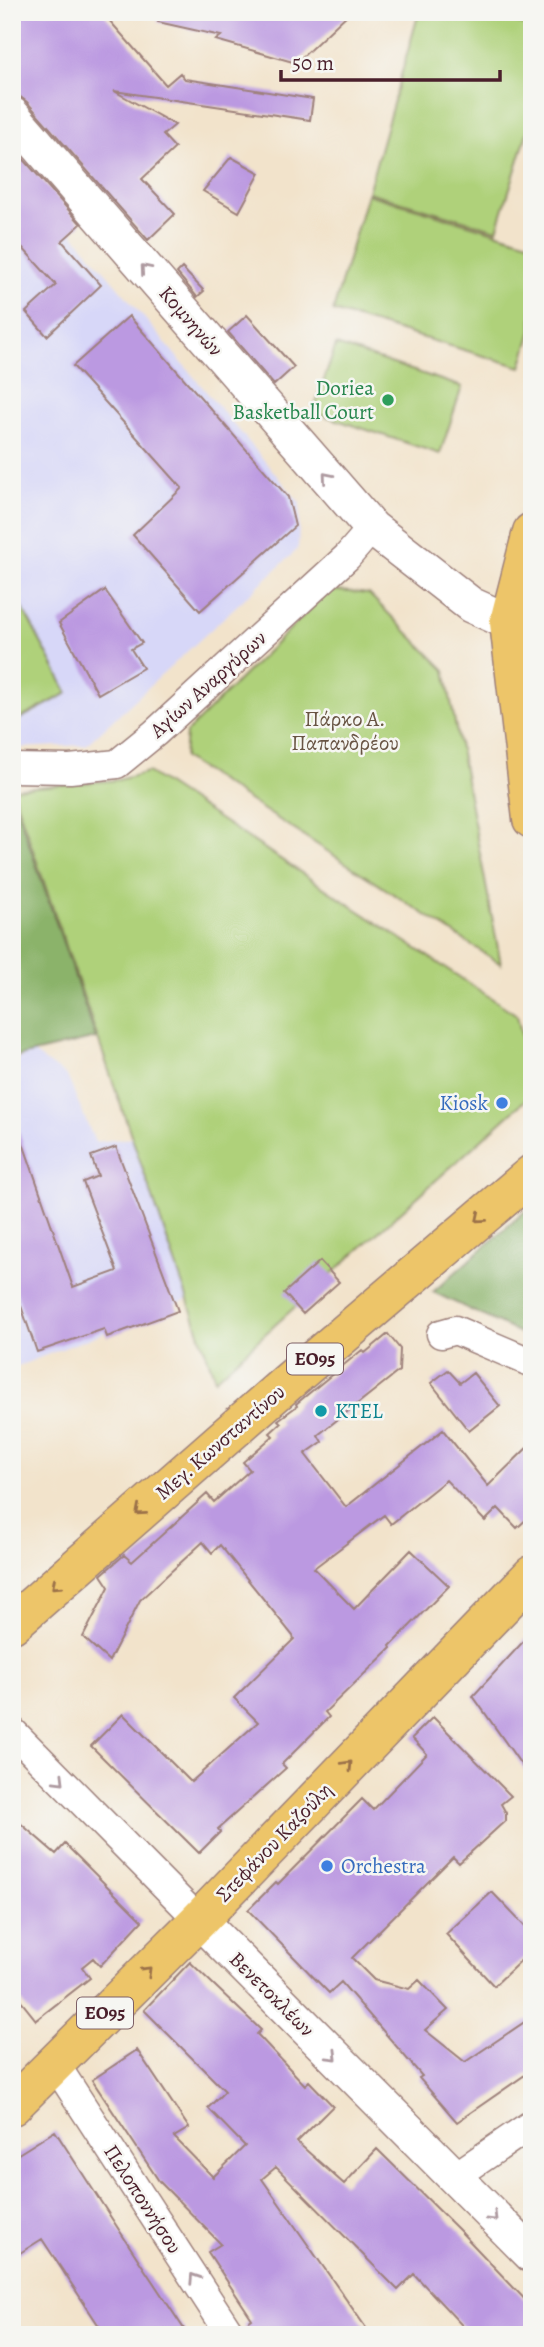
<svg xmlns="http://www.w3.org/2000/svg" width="544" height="2347" font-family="Alegreya,serif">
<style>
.built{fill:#d7d7f8}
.green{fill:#afd17a;stroke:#7c7852;stroke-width:2}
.forest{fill:#8bb36a;stroke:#6a694a;stroke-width:2}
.building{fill:#bb99e1}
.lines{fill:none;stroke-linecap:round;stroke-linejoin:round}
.minor-casing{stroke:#9e817b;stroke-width:31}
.tertiary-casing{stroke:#9e817b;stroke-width:38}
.primary-casing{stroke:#9e817b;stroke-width:41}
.minor{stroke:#fff;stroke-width:28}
.tertiary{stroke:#fff;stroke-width:35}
.primary{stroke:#edc569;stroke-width:38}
.oneway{stroke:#ae9aa0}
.oneway2{stroke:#9c724a}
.leisure-dot{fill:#2e9e5b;stroke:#f6f6f2;stroke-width:2.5}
.shop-dot{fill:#3f7fe0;stroke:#f6f6f2;stroke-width:2.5}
.culture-dot{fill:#0f9aa8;stroke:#f6f6f2;stroke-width:2.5}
.labels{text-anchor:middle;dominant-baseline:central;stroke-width:5;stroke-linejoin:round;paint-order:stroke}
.shield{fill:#f6f6f2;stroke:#7e6067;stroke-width:2}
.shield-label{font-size:19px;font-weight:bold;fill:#4a1f2b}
.street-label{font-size:21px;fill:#4a1f2b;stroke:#f6f6f2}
.leisure-label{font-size:21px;fill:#27864d;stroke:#f6f6f2;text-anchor:end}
.park-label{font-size:21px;fill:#685443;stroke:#f6f6f2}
.shop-label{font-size:21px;fill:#366cbe;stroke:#f6f6f2;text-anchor:end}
.culture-label{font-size:21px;fill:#0d838f;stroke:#f6f6f2;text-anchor:start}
</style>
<rect width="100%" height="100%" fill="#f6f6f2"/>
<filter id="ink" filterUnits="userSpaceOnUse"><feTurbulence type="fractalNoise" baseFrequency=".0143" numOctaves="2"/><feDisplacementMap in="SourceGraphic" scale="14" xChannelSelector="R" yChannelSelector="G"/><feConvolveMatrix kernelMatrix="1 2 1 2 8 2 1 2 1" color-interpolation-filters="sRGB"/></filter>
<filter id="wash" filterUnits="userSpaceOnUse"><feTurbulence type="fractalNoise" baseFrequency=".00686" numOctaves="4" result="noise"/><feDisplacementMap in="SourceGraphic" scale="28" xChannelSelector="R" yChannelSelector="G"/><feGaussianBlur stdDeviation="1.57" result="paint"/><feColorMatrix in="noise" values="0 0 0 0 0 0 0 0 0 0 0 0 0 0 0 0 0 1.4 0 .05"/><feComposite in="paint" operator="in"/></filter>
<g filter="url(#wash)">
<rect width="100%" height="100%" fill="#f2e3cb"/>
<path class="built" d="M12,161L300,503L298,549L86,745L12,748Z
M32,1052L67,1076L95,1142L134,1138L192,1298L13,1368L12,1062Z"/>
<path class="green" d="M419,12H478L532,27V117L497,230L368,192Z
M367,194L532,243V331L521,367L333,311Z
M336,345L462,387L440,454L313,412Z
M12,588L68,693L12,723Z
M329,590L369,594L445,670L501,964L184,758L186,733Z
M148,772L517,1015L532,1082V1094L215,1379L12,789L118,780Z"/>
<path class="forest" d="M12,795L96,1038L12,1058Z
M532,1205V1339L433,1292Z"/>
<g id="blocks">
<path class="building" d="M12,12H102L166,85L180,73L185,79L313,99L310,120L114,91L175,125L163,135L175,148L142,179L175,214L148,240L27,102L19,96L12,95Z
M159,12H350L296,63L216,40L221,36L158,22Z
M12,146L81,224L62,241L101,285L47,336L26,312L56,285L12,236Z
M231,157L260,173L239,212L203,191Z
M182,268L204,291L197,297L177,273Z
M247,315L294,367L274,385L228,332Z
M129,316L288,497L295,526L200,611L133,535L182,488L73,366Z
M105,590L142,643L131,649L143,668L98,694L59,623Z
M16,1123L73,1287L117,1271L83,1182L98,1176L91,1156L116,1147L178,1311L107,1337L104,1329L37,1352L12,1280V1124Z
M320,1261L339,1282L303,1314L284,1293Z
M388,1334L400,1349L399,1371L318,1435L322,1442L305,1454L346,1507L443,1430L488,1486L532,1443V1514L517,1528L498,1508L485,1521L446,1480L391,1524L384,1515L314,1568L354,1609L411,1550L449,1586L390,1646L391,1648L325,1712L329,1717L282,1764L286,1768L218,1829L220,1832L199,1853L91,1746L123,1714L191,1782L258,1722L234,1698L294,1639L293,1636L220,1545L212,1553L203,1542L140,1600L109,1661L83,1637L109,1587L101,1575L124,1555L132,1562L207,1494L214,1502L250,1470L243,1462L273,1436L270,1433L281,1423L278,1420L297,1406L296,1404L302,1399L362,1350L365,1353Z
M448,1370L460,1383L473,1373L500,1406L469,1431L431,1383Z
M532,1632V1780L473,1696Z
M433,1717L511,1796L501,1804L506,1813V1820L459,1863L453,1857L352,1958L374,1980L409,1989L419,1980L448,2010L425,2030L465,2062L532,2017V2070L457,2122L419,2078L422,2076L341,1982L329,1993L248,1910L276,1882L278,1884L362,1799L373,1810L427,1754L412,1738Z
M12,1816L56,1854L65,1844L142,1921L100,1966L93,1958L82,1967L90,1978L36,2020L12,1990Z
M492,1892L532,1934V1950L494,1986L446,1934Z
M190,1962L261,2030L257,2034L305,2085L309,2081L333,2106L297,2142L344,2184L377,2149L459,2230L532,2307V2335H471L414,2274L398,2290L276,2167L262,2179L371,2335H248L244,2325L252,2319L208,2252L221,2244L159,2181L92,2080L137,2050L189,2128L174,2137L213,2177L245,2146L208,2108L225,2091L144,2010Z
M55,2131L145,2270L188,2335H105L42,2239L12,2258V2158Z"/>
</g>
</g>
<g filter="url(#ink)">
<use href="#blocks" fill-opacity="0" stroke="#9e817b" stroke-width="2"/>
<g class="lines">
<g class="minor-casing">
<path id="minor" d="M12,768L70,769L117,764L155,733L347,557L372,528
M441,1334L455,1330L532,1363
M12,1731L199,1920
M55,2064L231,2335
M453,2178L532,2124"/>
</g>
<g class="tertiary-casing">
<path id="tertiary" d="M12,115L372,528L471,605L509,622
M199,1920L532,2255"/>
</g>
<g class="primary-casing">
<path id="primary" d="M532,532L509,622L532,819
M12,1624L288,1382L532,1174
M12,2106L199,1920L532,1575"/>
</g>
<use href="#minor" class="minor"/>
<use href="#tertiary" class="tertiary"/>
<use href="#primary" class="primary"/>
</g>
<defs><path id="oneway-chevron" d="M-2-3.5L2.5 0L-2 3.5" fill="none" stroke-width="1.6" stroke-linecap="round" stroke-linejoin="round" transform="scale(1.75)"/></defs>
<g class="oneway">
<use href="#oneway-chevron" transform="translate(145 269) rotate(-131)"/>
<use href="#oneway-chevron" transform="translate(327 477) rotate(-131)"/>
<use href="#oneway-chevron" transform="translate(60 1780) rotate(45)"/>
<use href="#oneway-chevron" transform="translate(333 2056) rotate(45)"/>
<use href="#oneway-chevron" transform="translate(493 2217) rotate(45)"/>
<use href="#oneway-chevron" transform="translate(194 2278) rotate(-123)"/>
</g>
<g class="oneway2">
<use href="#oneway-chevron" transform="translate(480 1218) rotate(140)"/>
<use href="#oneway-chevron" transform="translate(140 1511) rotate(139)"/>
<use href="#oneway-chevron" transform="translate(56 1585) rotate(138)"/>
<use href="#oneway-chevron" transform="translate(348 1765) rotate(-46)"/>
<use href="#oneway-chevron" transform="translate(147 1971) rotate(-45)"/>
</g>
</g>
<circle class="leisure-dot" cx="388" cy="400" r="7"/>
<g class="shop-dot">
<circle cx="502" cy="1103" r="7"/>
<circle cx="327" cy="1866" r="7"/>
</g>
<circle class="culture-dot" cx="321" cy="1411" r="7"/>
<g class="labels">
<g class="shield">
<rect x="287" y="1343.5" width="56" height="31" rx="5"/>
<rect x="77" y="1997.5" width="56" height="31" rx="5"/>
</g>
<g class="shield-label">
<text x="315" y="1359">ΕΟ95</text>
<text x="105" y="2013">ΕΟ95</text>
</g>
<g class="street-label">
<text transform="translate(191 321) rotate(49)">Κομνηνών</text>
<text transform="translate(208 684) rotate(-42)">Αγίων Αναργύρων</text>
<text transform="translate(220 1442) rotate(-41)">Μεγ. Κωνσταντίνου</text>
<text transform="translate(274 1842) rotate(-46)">Στεφάνου Καζούλη</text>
<text transform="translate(272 1994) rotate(45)">Βενετοκλέων</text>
<text transform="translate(143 2199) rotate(57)">Πελοποννήσου</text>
</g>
<g class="leisure-label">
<text x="374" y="388">Doriea<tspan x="374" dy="24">Basketball Court</tspan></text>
</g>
<g class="park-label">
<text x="345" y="719">Πάρκο Α.<tspan x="345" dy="24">Παπανδρέου</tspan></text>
</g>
<g class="shop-label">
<text x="488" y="1103">Kiosk</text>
<text x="341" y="1866" text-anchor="start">Orchestra</text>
</g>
<g class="culture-label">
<text x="335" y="1411">KTEL</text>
</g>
</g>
<rect width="544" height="2347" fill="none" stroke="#f6f6f2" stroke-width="42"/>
<path d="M281 70v10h219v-10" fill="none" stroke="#4a1f2b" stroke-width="3.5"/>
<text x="292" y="70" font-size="21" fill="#4a1f2b" stroke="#f6f6f2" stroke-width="5" paint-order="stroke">50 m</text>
</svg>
